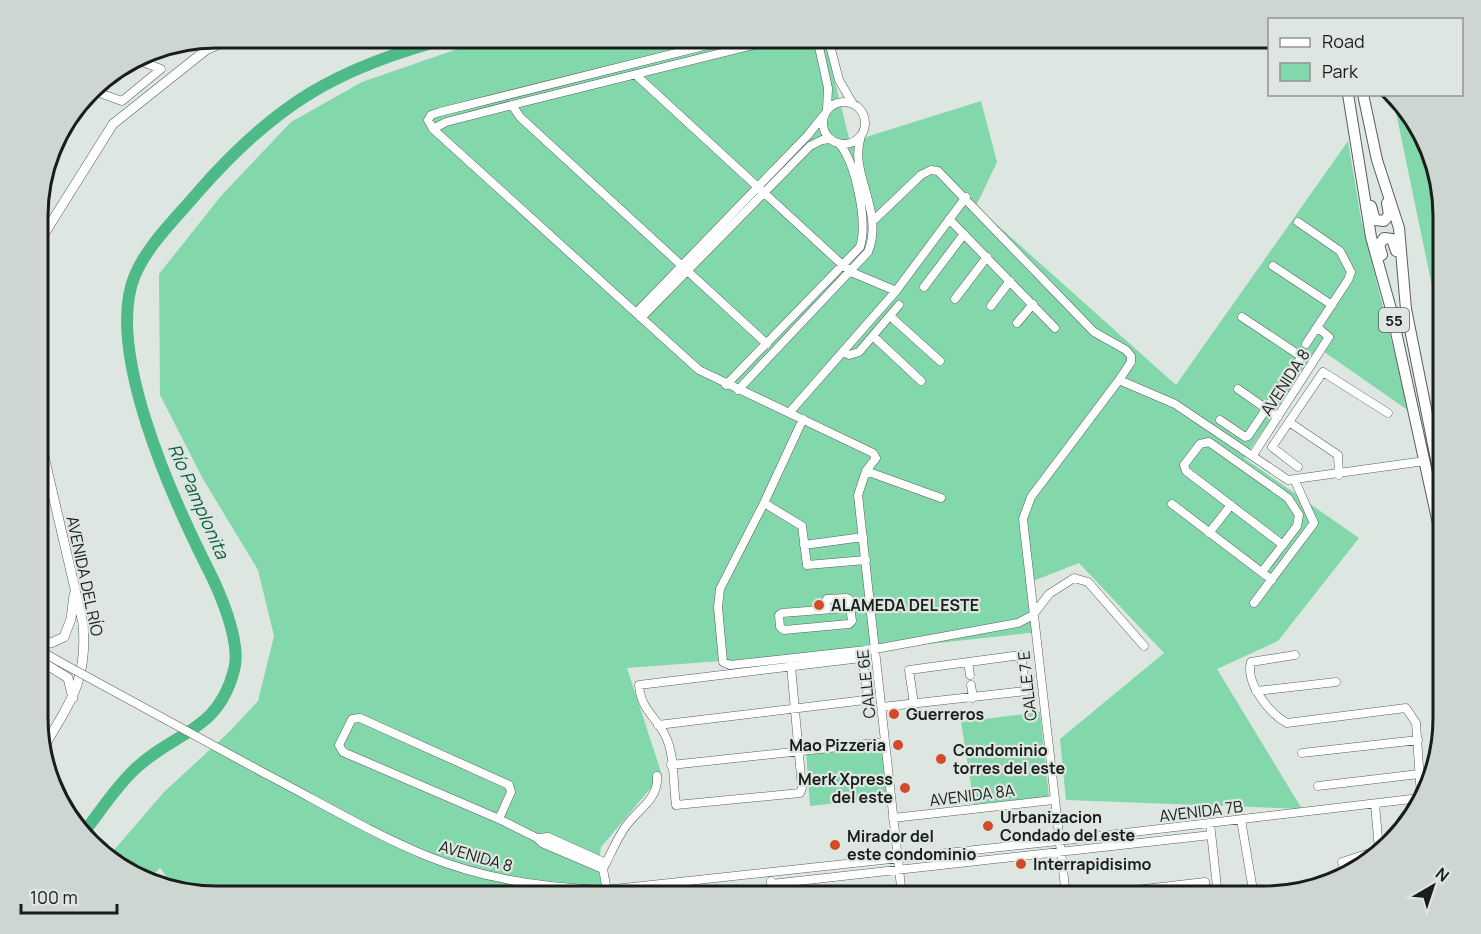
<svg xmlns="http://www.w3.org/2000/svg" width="1481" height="934" font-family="Manrope,sans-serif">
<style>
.green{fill:#82d8ab}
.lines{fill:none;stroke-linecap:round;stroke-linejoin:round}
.river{stroke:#4eba87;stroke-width:12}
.minor-casing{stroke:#585f5b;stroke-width:9}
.major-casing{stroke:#585f5b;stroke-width:10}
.highway-casing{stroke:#585f5b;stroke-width:12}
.minor{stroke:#fff;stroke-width:8}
.major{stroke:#fff;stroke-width:9}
.highway{stroke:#fff;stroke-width:10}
.minor-bridge-casing{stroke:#585f5b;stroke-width:9;stroke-linecap:butt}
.minor-bridge{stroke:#fff;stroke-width:8}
.poi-dot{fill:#d44a28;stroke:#dee6e1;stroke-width:2}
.labels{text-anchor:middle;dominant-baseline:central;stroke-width:4.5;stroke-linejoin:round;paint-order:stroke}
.shield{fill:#dee6e1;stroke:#555956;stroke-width:1.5}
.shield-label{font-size:15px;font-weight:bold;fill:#1a1d1b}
.street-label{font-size:16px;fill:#1a1d1b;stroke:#dee6e1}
.poi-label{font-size:16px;font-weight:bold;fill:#1a1d1b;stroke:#dee6e1;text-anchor:start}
.water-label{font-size:18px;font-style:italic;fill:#0a5f3e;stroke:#dee6e1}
.rim{fill:none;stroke:#1a1d1b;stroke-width:3}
</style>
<rect width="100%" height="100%" fill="#dee6e1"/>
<path class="green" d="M489,38H824L850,142L981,101L997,162L976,206L1176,385L1348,141L1361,219L1409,411L1320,349L1244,458L1359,538L1278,641L1217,669L1302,809L1066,800L1060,739L1164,653L1079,563L1033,581L1039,632L884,649L627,668L662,775L601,847L598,870L607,896H215L171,883L160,868L151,877L117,867L108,857L164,792L229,732L258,701L274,636L258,570L203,479L160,395L159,274L221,196L291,122L362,82Z
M1393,98L1419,126L1443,204V339Z
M1040,712L1049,797L974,804L961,722Z
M882,745L887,798L810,806L806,753Z"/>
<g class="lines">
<path class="river" d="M84,832C100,812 115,788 134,770C174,731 218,733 234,670C242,642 219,590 206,565C172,497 104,348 135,275C148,244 178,216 199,191C275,104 338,67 450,38"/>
<g class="minor-casing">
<path id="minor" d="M736,38L440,112L431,115L428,120L433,129L699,370L873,453L876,458L866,471L858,495L902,896
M817,38L828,88L827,110
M828,38L839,80L853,104
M636,75L836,259L851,272L896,291
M91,90L122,101L161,69L135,59
M823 123a21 21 0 1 1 42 0a21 21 0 1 1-42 0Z
M512,105L520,117L767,344
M433,129L446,122L512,105L782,38
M56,137V136
M949,219L1055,328
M874,220L921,175L931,170L938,171L1094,332L1126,350L1131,356V362L1119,380L1031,497L1023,519L1066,896
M1298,222L1340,251L1351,272L1348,280L1306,344
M1273,266L1332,305
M924,287L964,234
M955,299L987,257
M991,306L1010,281
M636,313L808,135L824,115
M890,316L940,361
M641,318L810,146L822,140L831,139
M1017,323L1033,304
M873,336L921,381
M843,351L849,355L859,352L899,305
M1119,380L1175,404L1288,480L1425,461
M726,385L860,247C868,222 856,164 839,143
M1238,389L1278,417
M738,390L868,252C885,210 848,174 861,136
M789,413L896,291L966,197
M1220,420L1245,437L1248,436L1300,359L1299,355L1242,317
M1289,422L1338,455L1339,475
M1253,455L1329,337L1317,327
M1298,467L1272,447L1323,372L1388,413
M866,471L941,498
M764,503L803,419
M1172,504L1272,580
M1209,533L1231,505
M804,545L863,537
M866,560L807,565L802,526L764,503L720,589L718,607L723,662L730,665L875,649L1018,623L1033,615L1049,594L1074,578L1088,582L1144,646
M1262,572L1297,526L1299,515L1288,498L1209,442L1200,444L1184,465L1186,471L1283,545
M1254,603L1314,523L1295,481
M826,609L827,599L847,598L849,599L852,621L849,624L784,630L780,627L779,615L782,613L871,606
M39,650L60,662
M1295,655L1251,662C1245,683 1269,713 1287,723L1406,708L1416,723L1421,796
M968,662L970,675
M971,685L973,698
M1256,691L1336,682
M882,707L1026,691L1021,655L909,670L914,704
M658,725L865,700L868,697L862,658H861L639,685C641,710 654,714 665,735C675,754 673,784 676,805L800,793L802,788L791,666
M1302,753L1418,740
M671,765L885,742
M264,773C318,801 371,833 427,856C483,879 545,888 605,890L1058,841L1420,798
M1318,786L1419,774
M1375,804L1379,850
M893,818L1053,800
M499,819L511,792L509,785L360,718L352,719L339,745L343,752L499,819L537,838L542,843L603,869
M1241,820L1254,896
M1210,823L1218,896
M537,838L548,837L606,863
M1347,875L1342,862L1379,850
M771,881L773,896
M771,884L1211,835
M608,896L603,869L606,863C612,851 618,837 626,826C638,809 659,799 657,776
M1083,896L1205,882L1206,896"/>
</g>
<g class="major-casing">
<path id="major" d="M39,242L113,124L206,50L232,38
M39,435L83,623C88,681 70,702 42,750
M39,641L51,643L64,637L71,619L74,595
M39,660L68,678L73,698"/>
</g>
<g class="highway-casing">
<path id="highway" d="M1348,94L1371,237L1391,309L1443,546
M1363,94L1377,160L1399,228L1406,309L1443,494
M1371,206L1375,220L1384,221L1389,215L1387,203
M1382,255L1379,245L1384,238L1392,239L1396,251"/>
</g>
<use href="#minor" class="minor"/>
<use href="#major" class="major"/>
<use href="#highway" class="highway"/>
<g class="minor-bridge-casing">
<path id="minor-bridge" d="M60,662L264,773"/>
</g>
<use href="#minor-bridge" class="minor-bridge"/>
</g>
<g class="poi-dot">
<circle cx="819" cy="605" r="6"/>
<circle cx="894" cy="714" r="6"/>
<circle cx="898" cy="745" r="6"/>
<circle cx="941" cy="759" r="6"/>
<circle cx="905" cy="788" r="6"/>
<circle cx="988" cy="826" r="6"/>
<circle cx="835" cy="845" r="6"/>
<circle cx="1021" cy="864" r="6"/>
</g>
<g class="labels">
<rect class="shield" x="1379" y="308" width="30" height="24" rx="4.5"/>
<g class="shield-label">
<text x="1394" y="320">55</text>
</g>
<g class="street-label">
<text transform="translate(1285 382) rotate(-57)">AVENIDA 8</text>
<text transform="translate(85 576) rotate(78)">AVENIDA DEL RÍO</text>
<text transform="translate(866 684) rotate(-96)">CALLE 6E</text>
<text transform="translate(1027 686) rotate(-96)">CALLE 7 E</text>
<text transform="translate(972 795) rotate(-7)">AVENIDA 8A</text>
<text transform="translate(1201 811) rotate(-7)">AVENIDA 7B</text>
<text transform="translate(476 856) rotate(16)">AVENIDA 8</text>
</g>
<g class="poi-label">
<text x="831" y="605">ALAMEDA DEL ESTE</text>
<text x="906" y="714">Guerreros</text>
<text x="886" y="745" text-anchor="end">Mao Pizzeria</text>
<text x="953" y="750">Condominio<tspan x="953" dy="18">torres del este</tspan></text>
<text x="893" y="779" text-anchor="end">Merk Xpress<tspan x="893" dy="18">del este</tspan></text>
<text x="1000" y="817">Urbanizacion<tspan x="1000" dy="18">Condado del este</tspan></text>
<text x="847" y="836">Mirador del<tspan x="847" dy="18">este condominio</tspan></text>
<text x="1033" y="864">Interrapidisimo</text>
</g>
<g class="water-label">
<text transform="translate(199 501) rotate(66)">Río Pamplonita</text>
</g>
</g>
<path d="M0 0H1481V934H0ZM216 48H1265A168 168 0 0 1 1433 216V718A168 168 0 0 1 1265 886H216A168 168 0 0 1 48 718V216A168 168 0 0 1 216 48Z" fill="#ced6d1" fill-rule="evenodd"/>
<path class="rim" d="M216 48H1265A168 168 0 0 1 1433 216V718A168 168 0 0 1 1265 886H216A168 168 0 0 1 48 718V216A168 168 0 0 1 216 48Z"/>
<rect x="1268" y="18" width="195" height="78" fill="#dee6e1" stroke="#909692" stroke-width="1.5"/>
<rect x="1280" y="38" width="30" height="9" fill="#ffffff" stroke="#909692" stroke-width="1.5"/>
<text x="1322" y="48" font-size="18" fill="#1a1d1b">Road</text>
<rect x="1280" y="63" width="30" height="18" fill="#82d8ab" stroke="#909692" stroke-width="1.5"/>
<text x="1322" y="78" font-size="18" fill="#1a1d1b">Park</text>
<g transform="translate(1433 886) rotate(39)" stroke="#dee6e1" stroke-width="4.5" paint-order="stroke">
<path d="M0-4.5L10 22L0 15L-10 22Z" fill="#1a1d1b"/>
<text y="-9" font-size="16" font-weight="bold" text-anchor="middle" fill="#1a1d1b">N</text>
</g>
<path d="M21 904v9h96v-9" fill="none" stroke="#1a1d1b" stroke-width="3"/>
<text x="30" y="904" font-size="18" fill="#1a1d1b" stroke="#dee6e1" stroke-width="4.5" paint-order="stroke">100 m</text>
</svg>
